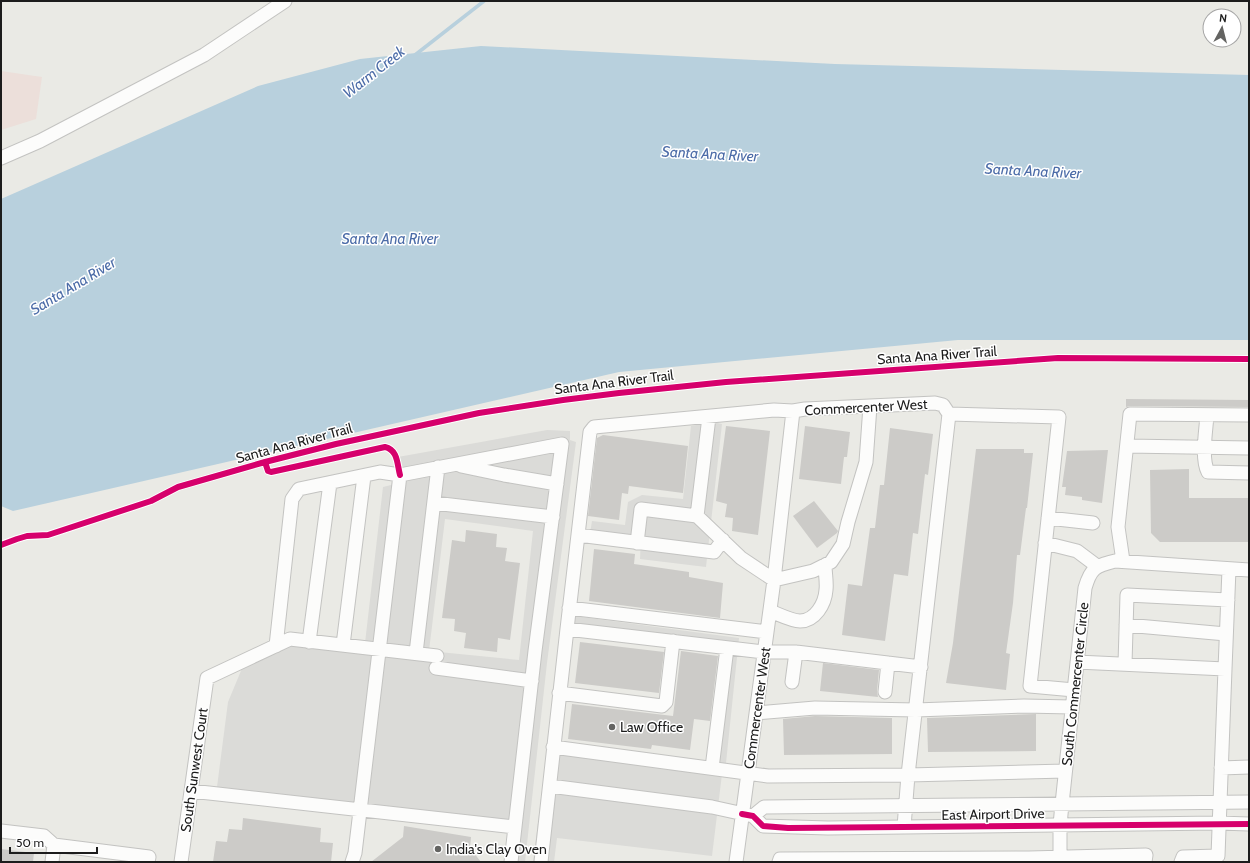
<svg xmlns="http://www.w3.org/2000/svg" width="1250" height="863" font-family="Cabin,sans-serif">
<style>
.commercial{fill:#ecdfda}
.parking{fill:#dbdbd8;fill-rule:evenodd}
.water{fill:#b8d0dd}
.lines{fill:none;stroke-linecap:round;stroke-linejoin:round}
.stream{stroke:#b8d0dd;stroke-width:3.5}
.building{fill:#cccbc8}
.minor-casing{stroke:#c3c3c1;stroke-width:15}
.minor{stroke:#fcfcfb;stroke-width:13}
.cycleway-casing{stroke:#fff;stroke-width:8}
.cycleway{stroke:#d6006c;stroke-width:6}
.poi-dot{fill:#646462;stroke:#fff;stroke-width:1.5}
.labels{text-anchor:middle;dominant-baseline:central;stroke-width:3;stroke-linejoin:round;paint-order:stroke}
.street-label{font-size:14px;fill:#1c1c1c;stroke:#fff}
.poi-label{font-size:14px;fill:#1c1c1c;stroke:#fff;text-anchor:start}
.water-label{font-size:15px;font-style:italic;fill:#4c6ca8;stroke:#fff}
</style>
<rect width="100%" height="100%" fill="#eaeae5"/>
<path class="commercial" d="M1,71L42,77L36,119L1,130Z"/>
<path class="parking" d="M712,422L722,424L706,567L640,559L641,539L590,533L592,521L625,525L628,502L642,495L683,499L691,426Z
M547,430L570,431V440L576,442L547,663L525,862H514L519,823L217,787L228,702L248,654L291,635L365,643L383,487L403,482L398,457ZM445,519L533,531L519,660L429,651Z
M574,616L739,638L726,763L717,762L730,644L573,623Z
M547,751L722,774L712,856L557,838L554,862H533Z"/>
<path class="water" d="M481,46L835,64L1249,75V340H958L619,372L13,511L1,506V199L258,86L360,59Z"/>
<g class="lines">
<path class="stream" d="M415,55L484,1"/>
</g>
<path class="building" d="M1126,399L1249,400V407L1130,406L1126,407Z
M726,426L770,431L758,535L732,531L733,518L725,517L727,504L716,501Z
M805,426L850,432L847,457H844L841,484L799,479Z
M890,428L933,434L928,475L925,474L918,534L913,533L908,576L894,574L885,641L842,635L848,584L862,586L870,528H875L880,485H884Z
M603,435L688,446L683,493L629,486L628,494L622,493L619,520L588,516L597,438Z
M976,449H1024V453H1033L1027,508H1026L1020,555H1017L1013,603L1006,653L1010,654L1006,690L946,683L953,643Z
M1108,450L1102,503L1082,500V497L1065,495L1066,487H1062L1067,451Z
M1189,469V498H1249V542H1160L1151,533L1150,470Z
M814,501L838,531L837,533L817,548L793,516Z
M466,530L497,534L496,547L507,548L505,561L520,563L510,640L498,638L497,652L464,648L466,633L454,631L455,619L442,618L452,540L465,542Z
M594,549L635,554L634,564L689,572V577L723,583L720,618L589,601Z
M580,642L664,652L659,693L575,683Z
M681,651L718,656L710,721L694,719L690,750L652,745L651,749L568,739L572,704L673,716Z
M823,663L879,670L877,691L878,697L820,691Z
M1036,714V751L928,752L927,718Z
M815,716L892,718V754L784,755L783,719Z
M243,818L321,828L320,842L333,843L331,862H213L216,841L227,842L229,829L242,830Z
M404,826L471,837L470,848L481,862H371L403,837Z
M1,849L34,853L33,862H1Z"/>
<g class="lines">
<g class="minor-casing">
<path id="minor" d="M1,158L40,141L204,55L285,1
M949,414L1059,417L1030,686L1074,690
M1207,415C1206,431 1201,458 1208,472L1249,473
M709,417L697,516L741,558L774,580L813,571L831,562L843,544L848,522L866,462L870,406
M1127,446L1249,448
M461,466L504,475L557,484
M434,503L553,517
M1048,518L1093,523
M578,535L714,552L723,540
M637,543L641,509L697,516
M1045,543L1077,551L1097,566
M1123,561L1118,527L1130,414L1249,415
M569,608L767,632
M770,611C778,614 792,621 800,621C815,621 825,604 826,590C827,582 825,573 825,565
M1126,625L1226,634
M567,629L764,652H796L921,667
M309,642L330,483
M343,645L364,476
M276,646L292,499L299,489L380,472L400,475
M416,653L438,467
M1077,662L1225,669L1218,856L1183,857L1181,862
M1125,664L1127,595L1228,600
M436,668L532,681
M1225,669L1229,569
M792,682L796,652
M885,692L888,663
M559,693L662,706L666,702L673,641
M756,713L815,708L916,710L1024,706L1072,707
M553,747L768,776L908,775L1065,771
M712,768L727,648
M1221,768L1249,767
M550,786L712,807L753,816L763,826L828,828L1219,823L1249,824
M191,791L515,827
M753,816L764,807L1249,802
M1,831L44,836L54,845L52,862
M54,845L149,857L148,862
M1060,857V825L1062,804L1085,588C1091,567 1096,566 1115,561L1249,570
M181,862L207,678L290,639L437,656
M352,862L355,853L400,475L562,444L535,651L511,862
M541,862L567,629L590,432L594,427L774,410L793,411
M736,862L774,580L793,411L805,409L935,403L943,405L949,414L908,775L904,827
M779,862L780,859L1029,858L1146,855L1145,862"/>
</g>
<use href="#minor" class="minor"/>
<g class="cycleway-casing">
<path id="cycleway" d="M265,462L268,471L271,472L385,447C398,450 397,464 400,475
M1,545L17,539L27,536L48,535L151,501L178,487L265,462L336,444L479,413L563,400L619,393L726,382L1058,358L1249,359
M742,814L753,816L763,826L788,828L1249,824"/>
</g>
<use href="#cycleway" class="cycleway"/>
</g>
<g class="poi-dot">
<circle cx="612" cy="727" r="4"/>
<circle cx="438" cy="849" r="4"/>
</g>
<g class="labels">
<g class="street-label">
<text transform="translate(937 355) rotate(-4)">Santa Ana River Trail</text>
<text transform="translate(614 382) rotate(-7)">Santa Ana River Trail</text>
<text transform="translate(866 407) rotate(-3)">Commercenter West</text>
<text transform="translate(294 443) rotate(-15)">Santa Ana River Trail</text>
<text transform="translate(1075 684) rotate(-84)">South Commercenter Circle</text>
<text transform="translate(757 708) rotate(-82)">Commercenter West</text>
<text transform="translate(194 770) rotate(-82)">South Sunwest Court</text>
<text transform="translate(993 814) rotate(-1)">East Airport Drive</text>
</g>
<g class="poi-label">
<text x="620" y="727">Law Office</text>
<text x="446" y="849">India's Clay Oven</text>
</g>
<g class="water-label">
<text transform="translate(374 72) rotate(-38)">Warm Creek</text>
<text transform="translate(710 154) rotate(3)">Santa Ana River</text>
<text transform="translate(1033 171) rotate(3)">Santa Ana River</text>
<text x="390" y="239">Santa Ana River</text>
<text transform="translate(73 286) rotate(-31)">Santa Ana River</text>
</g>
</g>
<rect width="1250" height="863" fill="none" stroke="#1c1c1c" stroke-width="4"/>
<g transform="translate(1222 28) rotate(7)"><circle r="19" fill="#ffffff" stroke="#a4a4a4"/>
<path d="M0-3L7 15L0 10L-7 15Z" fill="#646462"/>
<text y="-6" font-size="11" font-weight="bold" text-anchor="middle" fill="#1c1c1c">N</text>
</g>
<path d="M10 847v6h87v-6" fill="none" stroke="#1c1c1c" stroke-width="2"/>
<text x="16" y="847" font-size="12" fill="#1c1c1c" stroke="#ffffff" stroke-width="3" paint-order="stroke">50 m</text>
</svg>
